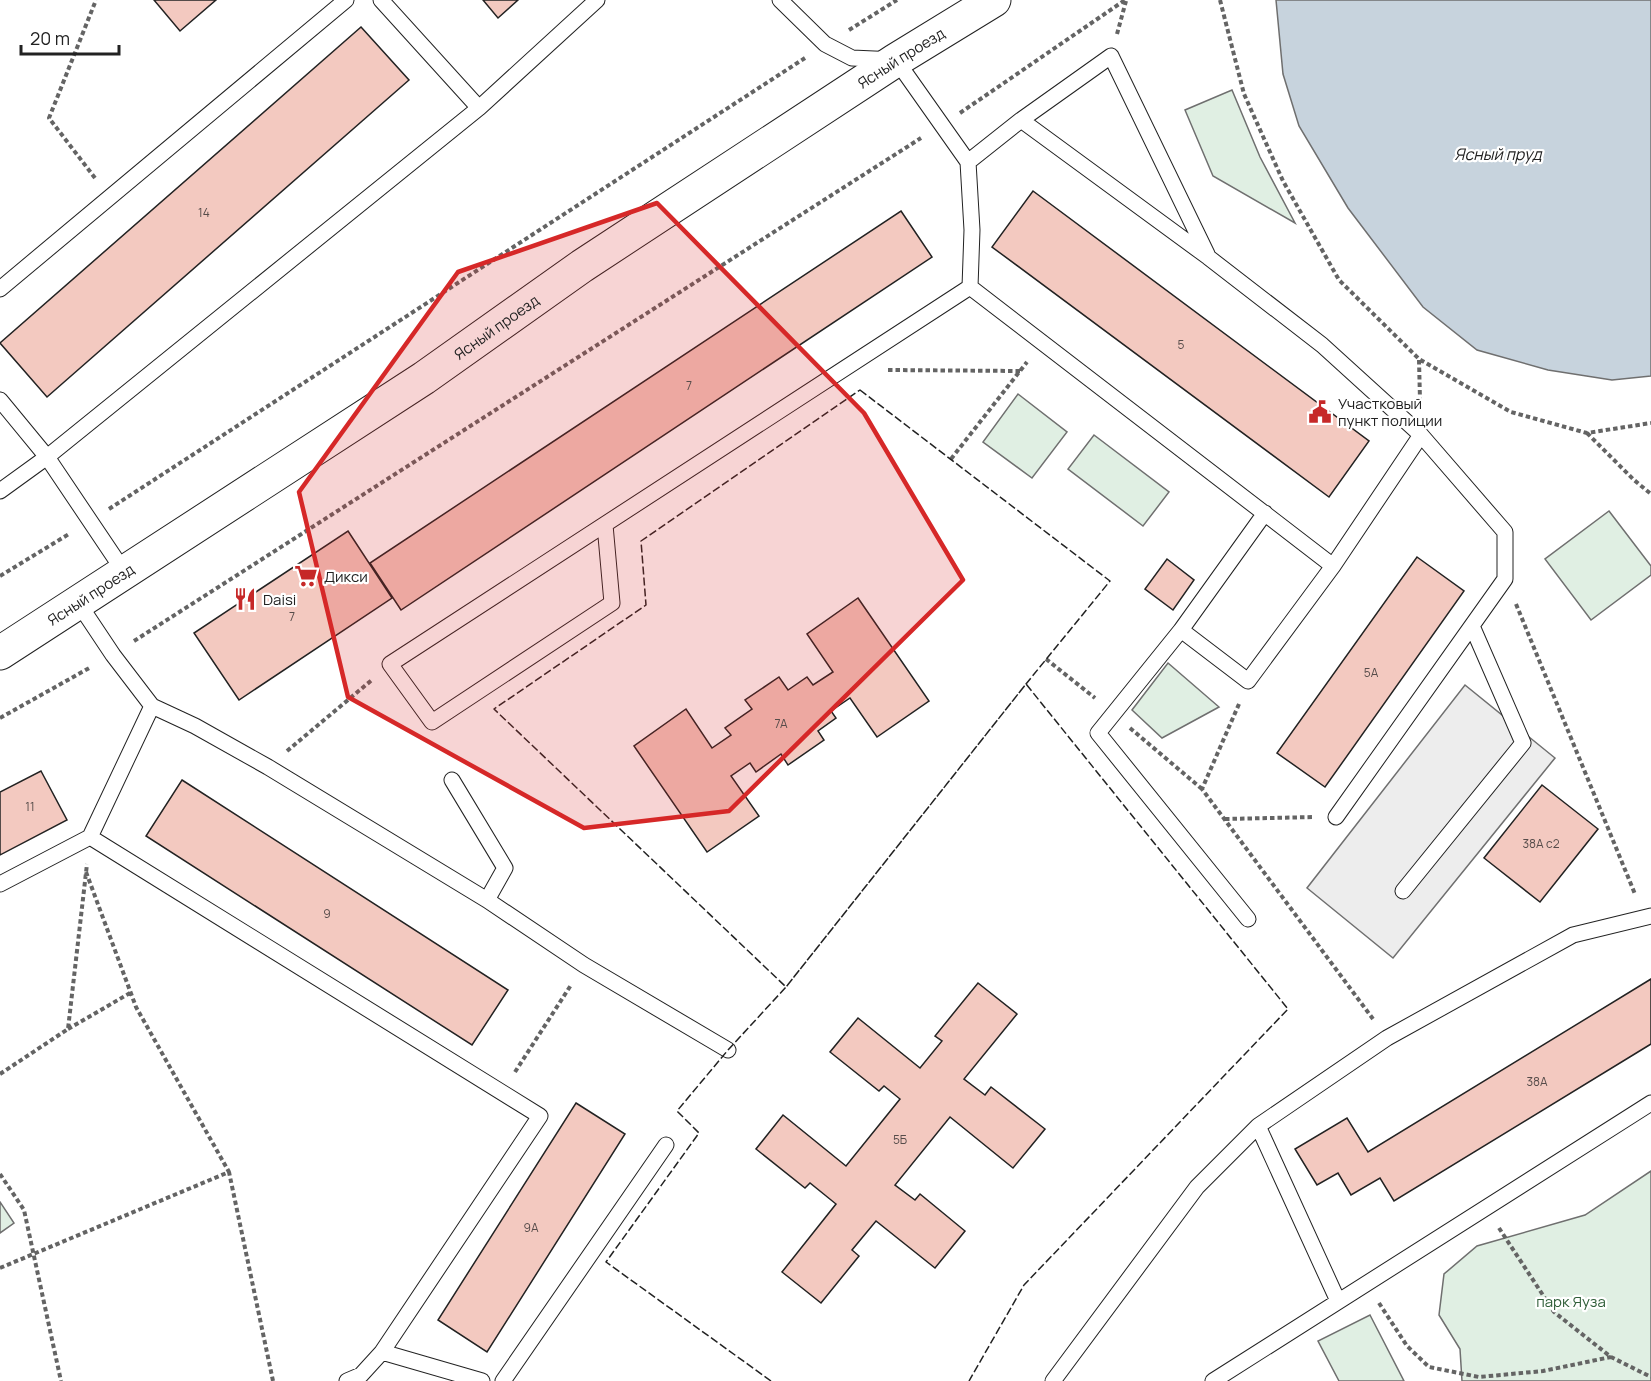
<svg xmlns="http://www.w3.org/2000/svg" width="1651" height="1381" font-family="Manrope,sans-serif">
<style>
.green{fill:#e0efe3;stroke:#6f6f6f;stroke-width:1.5}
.parking{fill:#ededed;stroke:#6f6f6f;stroke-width:1.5}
.water{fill:#c7d3dd;stroke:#6f6f6f;stroke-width:1.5}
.building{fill:#f3c9c0;stroke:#222;stroke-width:1.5}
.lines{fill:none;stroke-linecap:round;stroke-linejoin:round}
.lane-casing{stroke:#222;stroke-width:17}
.secondary-casing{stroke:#222;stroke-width:35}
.path{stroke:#646464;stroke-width:4;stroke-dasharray:4.5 3;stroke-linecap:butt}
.lane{stroke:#fff;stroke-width:15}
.secondary{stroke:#fff;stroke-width:33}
.fence{stroke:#222;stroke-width:1.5;stroke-dasharray:8 3;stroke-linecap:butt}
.marked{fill:#d62828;fill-opacity:0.2;stroke:#d62828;stroke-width:4.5;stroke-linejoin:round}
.labels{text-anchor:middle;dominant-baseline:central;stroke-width:4.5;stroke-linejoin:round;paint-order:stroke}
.number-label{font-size:12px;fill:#564c4a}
.street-label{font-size:15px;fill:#222;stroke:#fff}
.poi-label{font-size:15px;fill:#222;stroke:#fff;text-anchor:start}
.park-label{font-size:15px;fill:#2f5e38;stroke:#fff}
.water-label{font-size:16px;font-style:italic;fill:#222;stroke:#fff}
</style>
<rect width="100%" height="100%" fill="#fff"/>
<path class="green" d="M1232,90L1260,157L1295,223L1213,176L1185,110Z
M1018,394L1067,432L1032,478L983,442Z
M1094,435L1169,492L1143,526L1068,469Z
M1609,511L1651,566V575L1591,620L1545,559Z
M1168,663L1219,707L1162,738L1132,710Z
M1651,1171V1381H1462L1460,1349L1439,1315L1444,1274L1477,1246L1585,1215Z
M0,1202L14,1223L0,1233Z
M1370,1315L1404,1381H1339L1318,1341Z"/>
<path class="parking" d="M1465,685L1555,758L1393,958L1307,888Z"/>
<path class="water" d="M1276,0H1651V376L1612,380L1548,370L1477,350L1423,307L1348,208L1299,126L1283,74Z"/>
<path class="building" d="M154,0H216L180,31Z
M483,0H518L498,18Z
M361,27L409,80L47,397L0,343Z
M1033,191L1369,441L1329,497L992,247Z
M901,211L932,257L401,610L370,563Z
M348,531L392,598L239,700L194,633Z
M1417,557L1464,591L1325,787L1277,753Z
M1167,559L1194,580L1173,610L1145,589Z
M858,598L929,701L877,737L850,698L831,711L836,718L818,731L824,740L788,765L781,754L756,772L750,763L731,776L759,816L707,852L634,746L686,709L712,748L731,735L725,728L752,709L745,700L779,677L788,690L807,677L813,685L833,672L807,634Z
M41,771L67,820L0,855V792Z
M182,780L508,990L472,1045L146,836Z
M1542,785L1598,829L1540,902L1484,858Z
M1651,979V1044L1394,1201L1380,1178L1351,1195L1338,1173L1317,1185L1295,1149L1347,1118L1368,1152Z
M978,983L1017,1014L964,1079L985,1095L991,1087L1045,1129L1013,1168L950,1117L895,1185L915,1200L920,1194L965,1231L935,1268L876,1221L852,1250L859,1256L821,1303L782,1272L836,1204L810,1183L805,1188L756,1149L783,1115L846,1166L900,1099L884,1086L879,1091L830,1052L858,1018L920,1068L942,1041L935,1036Z
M576,1103L625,1134L487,1352L438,1320Z"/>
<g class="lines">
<g class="lane-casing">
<path id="lane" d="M381,0L479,108
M780,0L825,44L852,58L896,60L968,162L972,230L970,287L1333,566L1421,435
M1021,120L1208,257L1322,345L1421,435L1505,532V579L1336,817
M968,162L1021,120L1111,56L1207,254
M0,289L346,0
M0,400L47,457L125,573
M0,491L47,457L479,108L597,0
M1265,513L1181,630L1248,681L1333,566
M605,525L612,603L432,722L390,664L970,287
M79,604L113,655L152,706L90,837L540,1116L382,1352
M1181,630L1098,733L1248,919
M152,706L195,726L268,767L487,900L584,965L728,1050
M452,780L505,868L487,900
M0,884L90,837
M1403,891L1523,743L1472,626
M1338,1301L1258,1126L1387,1038L1573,935L1651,916
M347,1381L361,1375L382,1352L482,1381
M503,1381L666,1145
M1053,1381L1197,1187L1258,1126
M1213,1381L1651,1103"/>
</g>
<g class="secondary-casing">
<g id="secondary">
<path id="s1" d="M0,653L424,378L582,266L896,60L994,0"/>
</g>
</g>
<path class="path" d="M1220,0L1244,94L1283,181L1339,280L1419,359L1511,412L1587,433L1651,423
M849,30L897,0
M1117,34L1126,1
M960,113L1125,0
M95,178L49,118L96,0
M1419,360L1420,400
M888,370L1020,371
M1587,433L1634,480L1651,494
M951,459L1027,362
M109,509L805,58
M0,576L69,534
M1516,604L1635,894
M134,641L921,138
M1046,659L1095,698
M1239,704L1202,789L1373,1019
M0,718L91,667
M1130,728L1202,789
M287,751L373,679
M1225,819L1314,817
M86,872L136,1007L229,1172
M68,1029L130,993
M515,1072L571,985
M0,1074L68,1029L87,864
M0,1174L24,1210L61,1381
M1499,1228L1554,1312L1611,1357L1651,1377
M0,1268L229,1172L273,1381
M1379,1303L1407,1346L1429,1367L1479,1377L1543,1371L1611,1357"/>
<use href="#lane" class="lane"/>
<use href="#secondary" class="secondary"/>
<path class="fence" d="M860,390L1110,581L1026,684L786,987L494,709L646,605L641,541Z
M771,1381L606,1262L699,1133L677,1111L728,1050L786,987L1026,684L1288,1009L1024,1285L969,1381"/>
</g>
<path class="marked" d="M657,203L864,413L963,580L729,811L584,828L348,697L299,492L458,272Z"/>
<defs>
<g id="civic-bare" transform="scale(1.8)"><path d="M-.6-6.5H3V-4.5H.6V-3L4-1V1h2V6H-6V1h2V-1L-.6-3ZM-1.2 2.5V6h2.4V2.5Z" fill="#c62828" stroke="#fff" stroke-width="2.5" paint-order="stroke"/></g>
<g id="supermarket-bare" transform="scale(1.8)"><path d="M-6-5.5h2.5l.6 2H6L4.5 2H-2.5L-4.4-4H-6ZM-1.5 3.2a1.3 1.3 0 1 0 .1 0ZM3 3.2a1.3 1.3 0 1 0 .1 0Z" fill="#c62828" stroke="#fff" stroke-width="2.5" paint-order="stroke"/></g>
<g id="restaurant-bare" transform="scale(1.8)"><path d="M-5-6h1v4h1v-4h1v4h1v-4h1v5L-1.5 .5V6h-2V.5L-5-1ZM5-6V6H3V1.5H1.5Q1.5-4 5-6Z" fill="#c62828" stroke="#fff" stroke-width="2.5" paint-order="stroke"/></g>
</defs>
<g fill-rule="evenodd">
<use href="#civic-bare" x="1320" y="412"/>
<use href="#supermarket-bare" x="306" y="576"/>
<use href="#restaurant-bare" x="245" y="599"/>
</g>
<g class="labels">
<g class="number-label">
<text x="204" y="212">14</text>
<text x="1181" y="344">5</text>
<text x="689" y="385">7</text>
<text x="292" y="616">7</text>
<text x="1371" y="672">5А</text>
<text x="781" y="723">7А</text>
<text x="30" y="806">11</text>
<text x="1541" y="843">38А с2</text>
<text x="327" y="913">9</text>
<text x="1537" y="1081">38А</text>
<text x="900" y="1139">5Б</text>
<text x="531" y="1227">9А</text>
</g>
<g class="street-label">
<text stroke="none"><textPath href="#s1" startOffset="1080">Ясный проезд</textPath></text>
<text stroke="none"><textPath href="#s1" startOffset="594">Ясный проезд</textPath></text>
<text stroke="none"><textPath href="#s1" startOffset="108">Ясный проезд</textPath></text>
</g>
<g class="poi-label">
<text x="1338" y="403">Участковый<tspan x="1338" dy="17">пункт полиции</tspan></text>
<text x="324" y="576">Дикси</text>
<text x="263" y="599">Daisi</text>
</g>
<g class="park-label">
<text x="1571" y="1301">парк Яуза</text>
</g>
<g class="water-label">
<text x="1498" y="154">Ясный пруд</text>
</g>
</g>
<path d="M21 45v9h98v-9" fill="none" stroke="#222222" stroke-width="3"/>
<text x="30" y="45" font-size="18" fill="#222222" stroke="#ffffff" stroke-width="4.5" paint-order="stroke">20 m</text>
</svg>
